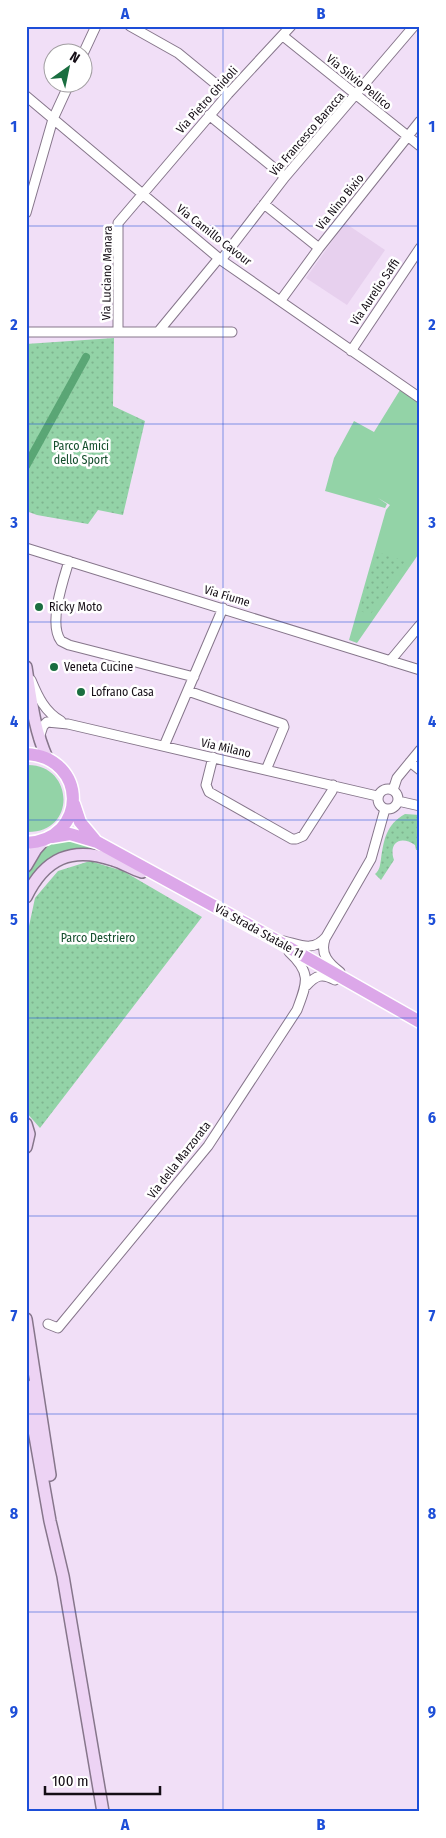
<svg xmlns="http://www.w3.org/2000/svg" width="446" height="1838" font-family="'Fira Sans Condensed',sans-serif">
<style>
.built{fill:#e7d0ee}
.green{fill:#93d3a7}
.park{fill:url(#park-dots)}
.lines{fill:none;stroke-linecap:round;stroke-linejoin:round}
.canal{stroke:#5aa675;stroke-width:8}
.minor-casing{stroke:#86768b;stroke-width:11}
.secondary-casing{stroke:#86768b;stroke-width:14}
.primary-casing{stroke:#fff;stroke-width:15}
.minor{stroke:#fff;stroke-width:9}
.secondary{stroke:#edd3f4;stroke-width:11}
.primary{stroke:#dca7e9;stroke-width:12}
.grid{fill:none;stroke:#1d4ed8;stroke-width:1;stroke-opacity:0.55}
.poi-dot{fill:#1a6e40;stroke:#fff;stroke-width:2}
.labels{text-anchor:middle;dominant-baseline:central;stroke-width:5;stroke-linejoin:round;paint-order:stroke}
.street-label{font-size:12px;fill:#140d15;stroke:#fff}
.park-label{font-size:12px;fill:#144e2d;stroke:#fff}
.poi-label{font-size:12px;fill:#140d15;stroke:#fff;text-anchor:start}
.neatline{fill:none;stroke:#1d4ed8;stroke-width:2}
.grid-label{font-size:16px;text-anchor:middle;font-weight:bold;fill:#1d4ed8}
</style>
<defs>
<pattern id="park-dots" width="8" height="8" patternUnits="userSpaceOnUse" patternTransform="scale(1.25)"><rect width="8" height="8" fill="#93d3a7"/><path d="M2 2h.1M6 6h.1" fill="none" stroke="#7eb48f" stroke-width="1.8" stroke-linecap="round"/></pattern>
</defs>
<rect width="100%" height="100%" fill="#f1dff7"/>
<path class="built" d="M345,223L385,250L347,305L306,278Z"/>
<path class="green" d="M400,390L420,403V552L357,643L349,640L386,510L390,505L378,498L387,504L385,508L325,491L334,458L354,421L374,432Z
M26,765C74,763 78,834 26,832Z
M59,839L82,842L99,850H78L30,881L26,880C31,862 41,846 59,839Z"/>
<path class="park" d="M114,338L113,406L145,421L123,515L98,510L88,524L37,515L26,511V344Z
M377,552L405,561L371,614L359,611Z
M405,814L420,815V850H416L415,845C401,835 388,842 394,860L381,880L375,874C380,870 380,865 381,859C384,839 386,825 405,814Z
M90,861L123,871L202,917L40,1128L26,1112V940L35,898L58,871Z"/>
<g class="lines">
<path class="canal" d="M26,466L86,357"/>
<g class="minor-casing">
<path id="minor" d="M130,26L178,53L228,94
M283,36L420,146
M82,56L96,26
M26,96L221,260L420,398
M209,115L285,177
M264,204L319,248
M26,213L53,119L70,82
M221,260L285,177L414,26
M281,300L319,248L420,121
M26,332H232
M118,332V223L228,94L291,26
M158,332L219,258
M351,351L420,248
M26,548L420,670
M69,561C63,581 48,624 61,641L69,645L194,677
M390,661L420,625
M31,680C38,697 45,712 61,721
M188,691L283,724L284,727L266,770
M39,738L43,726L47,722L68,724L377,796
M164,746L223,608
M213,757L206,785L209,792L292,839H296L303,836L332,791L333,785
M410,762L420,770
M378 799a10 10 0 1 1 20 0a10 10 0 1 1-20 0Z
M393,790L397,778L420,750
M398,801L420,806
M325,939C320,954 328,963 340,972
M284,941C301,945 313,952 326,937L371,859L385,809
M306,986C316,975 322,973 335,980
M48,1324L58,1328L208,1146L297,1010C307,983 312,973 289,952"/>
</g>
<g class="secondary-casing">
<path id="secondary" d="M26,667C31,699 34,729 47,758
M26,866L36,849L44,840
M26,897C45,858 72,846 113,860C123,863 132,869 142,872
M26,1124L29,1134L26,1147
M26,1319L50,1475
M26,1385L50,1521L63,1576L103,1812"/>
</g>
<g class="primary-casing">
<path id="primary" d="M26,754C88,757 89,840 26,843
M74,804L80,822L95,840
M52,837L70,834L97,842L274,939L420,1022"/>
</g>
<use href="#minor" class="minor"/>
<use href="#secondary" class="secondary"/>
<use href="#primary" class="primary"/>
</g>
<path class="grid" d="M223,26V1812M26,226H420M26,424H420M26,622H420M26,820H420M26,1018H420M26,1216H420M26,1414H420M26,1612H420"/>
<g class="poi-dot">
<circle cx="39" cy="607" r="5"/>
<circle cx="54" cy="667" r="5"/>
<circle cx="81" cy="692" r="5"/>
</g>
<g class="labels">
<g class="street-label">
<text transform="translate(359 82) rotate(39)">Via Silvio Pellico</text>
<text transform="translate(207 100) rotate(-48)">Via Pietro Ghidoli</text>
<text transform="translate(307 134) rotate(-49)">Via Francesco Baracca</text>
<text transform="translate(340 202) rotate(-51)">Via Nino Bixio</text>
<text transform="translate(214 235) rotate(38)">Via Camillo Cavour</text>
<text transform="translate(107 273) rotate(-89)">Via Luciano Manara</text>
<text transform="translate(375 292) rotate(-56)">Via Aurelio Saffi</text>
<text transform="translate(227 596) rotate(17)">Via Fiume</text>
<text transform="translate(226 748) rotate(13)">Via Milano</text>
<text transform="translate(259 931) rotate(29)">Via Strada Statale 11</text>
<text transform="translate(179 1160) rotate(-52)">Via della Marzorata</text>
</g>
<g class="park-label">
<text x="81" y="446">Parco Amici<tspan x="81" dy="14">dello Sport</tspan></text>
<text x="98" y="938">Parco Destriero</text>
</g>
<g class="poi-label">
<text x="49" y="607">Ricky Moto</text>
<text x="64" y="667">Veneta Cucine</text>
<text x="91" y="692">Lofrano Casa</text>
</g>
</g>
<rect width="446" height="1838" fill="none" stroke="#ffffff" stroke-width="55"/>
<g transform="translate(68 68) rotate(33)"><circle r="24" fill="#ffffff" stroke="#a19ea1"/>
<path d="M0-4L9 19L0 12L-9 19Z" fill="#1a6e40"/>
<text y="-8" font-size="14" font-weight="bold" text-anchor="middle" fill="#140d15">N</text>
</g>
<path d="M45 1786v8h115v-8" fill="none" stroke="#140d15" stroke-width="2.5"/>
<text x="52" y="1786" font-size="15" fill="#140d15" stroke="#ffffff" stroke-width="4" paint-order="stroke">100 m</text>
<rect x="28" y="28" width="390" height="1782" class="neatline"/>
<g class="grid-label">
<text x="125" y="19">A</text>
<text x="321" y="19">B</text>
<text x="14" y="132">1</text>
<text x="432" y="132">1</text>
<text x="14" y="330">2</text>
<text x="432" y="330">2</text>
<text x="14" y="528">3</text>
<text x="432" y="528">3</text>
<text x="14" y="727">4</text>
<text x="432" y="727">4</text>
<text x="14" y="925">5</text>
<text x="432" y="925">5</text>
<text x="14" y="1123">6</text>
<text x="432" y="1123">6</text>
<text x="14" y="1321">7</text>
<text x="432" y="1321">7</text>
<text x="14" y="1519">8</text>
<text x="432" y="1519">8</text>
<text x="14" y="1717">9</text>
<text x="432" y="1717">9</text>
<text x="125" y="1830">A</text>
<text x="321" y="1830">B</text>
</g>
</svg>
